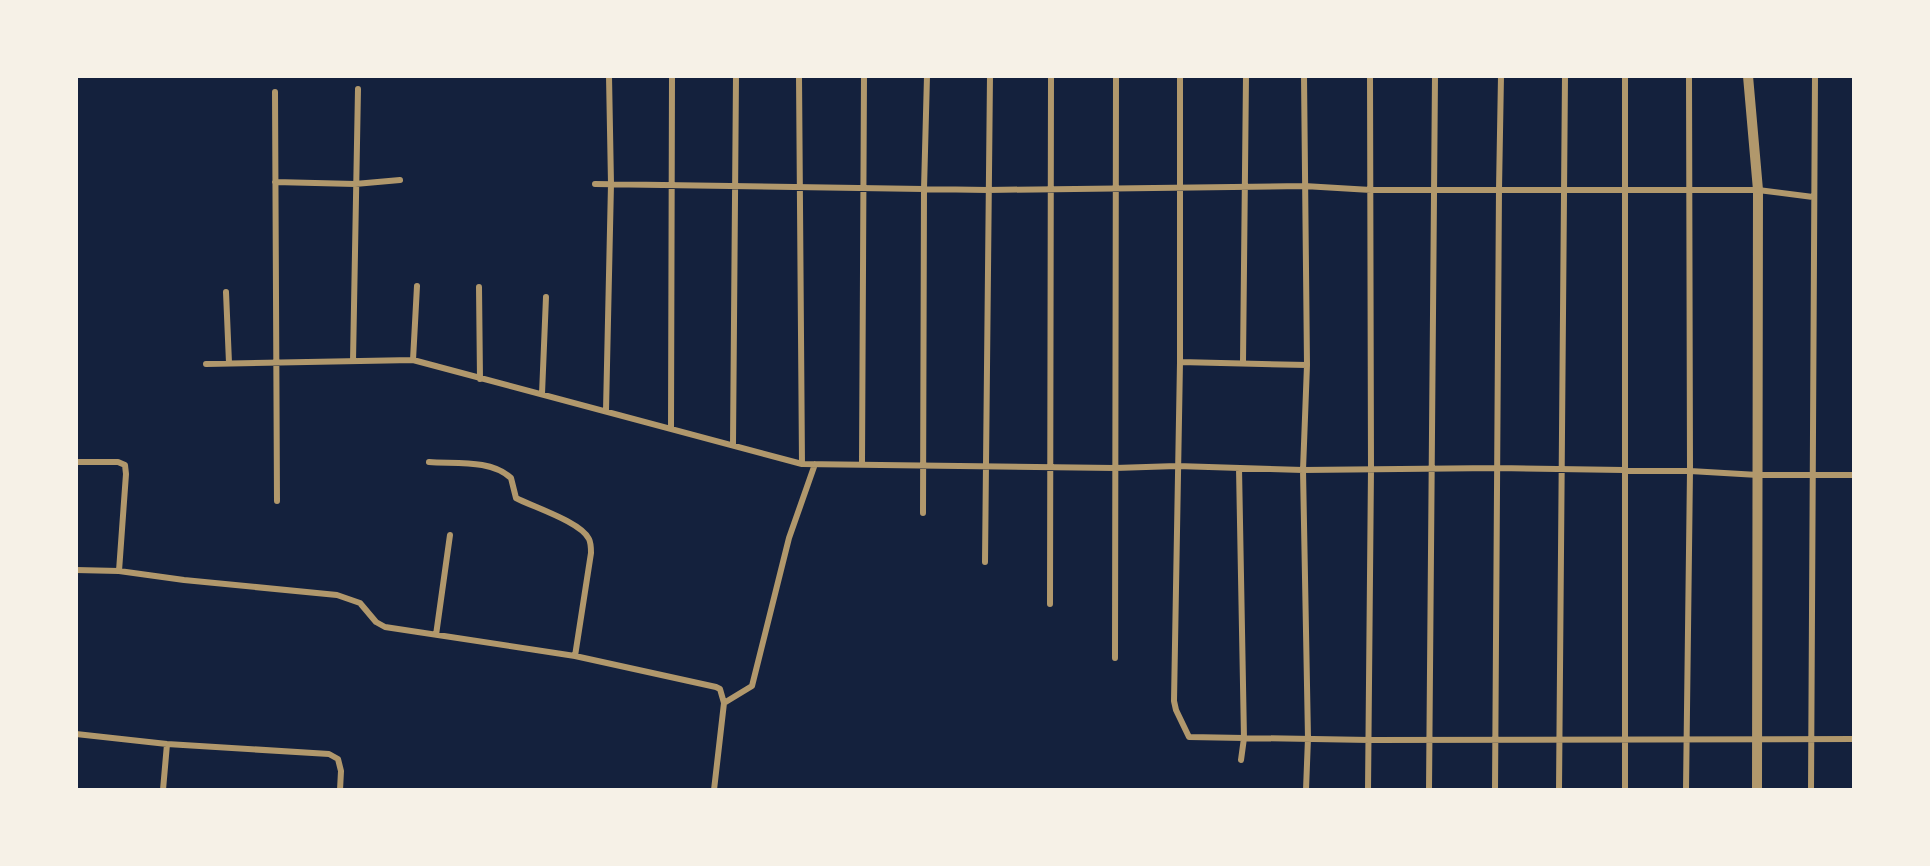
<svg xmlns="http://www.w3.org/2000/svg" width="1930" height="866" font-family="Manrope,sans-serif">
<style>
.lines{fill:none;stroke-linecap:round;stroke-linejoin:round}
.minor{stroke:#b1986c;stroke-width:6}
.tertiary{stroke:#b1986c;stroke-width:10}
</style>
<rect width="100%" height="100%" fill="#14213d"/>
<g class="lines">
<path class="minor" d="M799,76L802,464
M1180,76V362L1174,701L1176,710L1189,737L1370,740L1854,739
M1304,76L1307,365L1303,470L1308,738L1306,790
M1625,76V790
M275,92L277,501
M275,182L355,184L400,180
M595,184L988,190L1304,186L1371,190H1758L1813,197
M479,287L480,379
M226,292L229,363
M413,360L417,286
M353,361L358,89
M1180,362L1307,365
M1243,362L1246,76
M206,364L413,360L802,464L1115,468L1177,466L1303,470L1497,468L1690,471L1758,475H1854
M542,394L546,297
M606,411L611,184L609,76
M671,429L672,76
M733,445L736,76
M76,462H118L125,465L126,474L119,571
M429,462C455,464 491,459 511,478L516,498C533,507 581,522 589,539C591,543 591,549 591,553L575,656
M862,464L864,76
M1239,468L1244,738L1241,760
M923,513L924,189L927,76
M985,562L990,76
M76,570L119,571L184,580L337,595L360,603L376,622L385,627L575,656L716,687L720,689L724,703L714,790
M1050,604L1051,76
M436,635L450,535
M1115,658L1116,76
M724,703L752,686L789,538L815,464
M76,734L167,744L329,754L338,759L341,771L340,790
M163,790L167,744
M1368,790L1371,469L1370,76
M1429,790L1435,76
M1495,790L1499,189L1501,76
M1559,790L1565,76
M1686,790L1690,471L1689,76
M1811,790L1815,76"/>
<path class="tertiary" d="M1748,76L1758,190L1757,790"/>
</g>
<rect width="1930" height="866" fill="none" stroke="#f6f1e7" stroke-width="156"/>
</svg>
